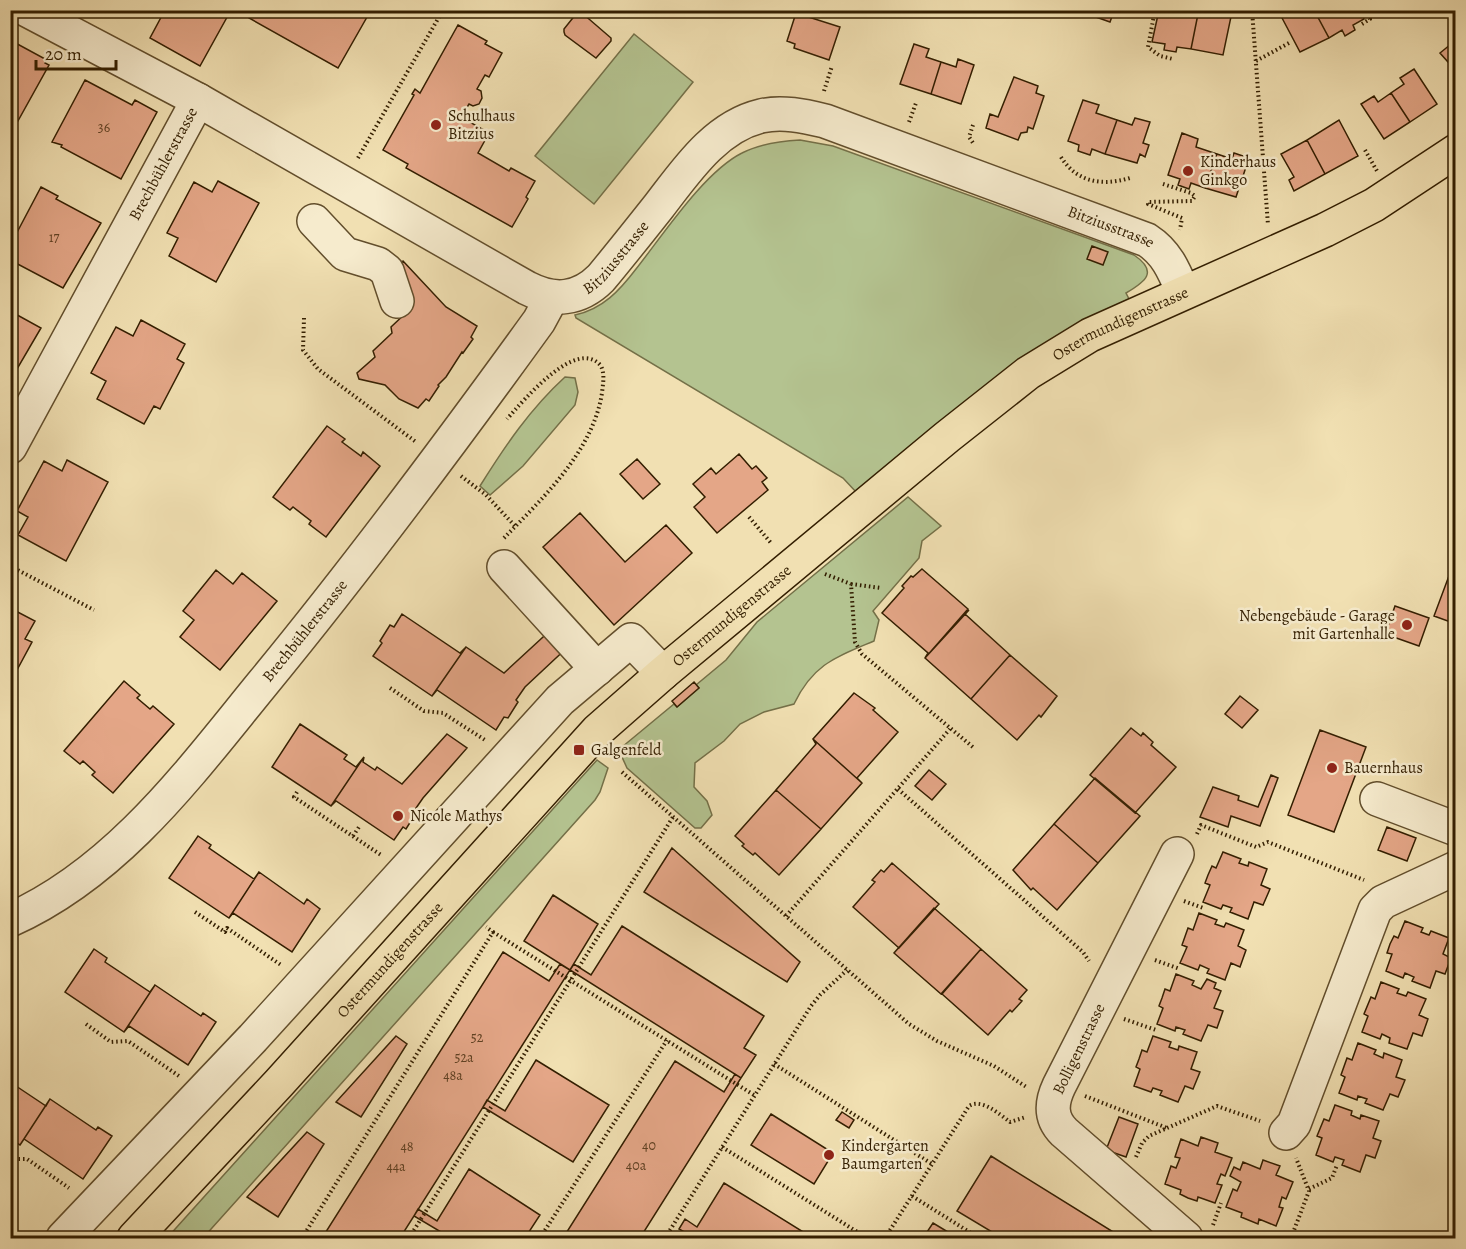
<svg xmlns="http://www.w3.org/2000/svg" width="1466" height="1249" font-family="Alegreya,serif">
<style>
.green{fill:#b4c390;stroke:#747048;stroke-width:1.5}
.building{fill:#e4a687;stroke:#331e00;stroke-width:1.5}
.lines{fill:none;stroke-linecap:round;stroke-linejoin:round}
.minor-casing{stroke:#624e2c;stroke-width:36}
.major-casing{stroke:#331e00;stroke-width:36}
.path{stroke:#331e00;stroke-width:4;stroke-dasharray:1.5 3;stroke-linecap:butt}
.minor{stroke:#f6ebcd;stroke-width:33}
.major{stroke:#f1e0b2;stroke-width:33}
.poi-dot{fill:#8f2418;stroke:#f6ebcd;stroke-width:2}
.labels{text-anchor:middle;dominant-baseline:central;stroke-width:5;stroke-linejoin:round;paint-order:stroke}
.number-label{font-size:14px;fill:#5f4022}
.poi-label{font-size:16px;fill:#331e00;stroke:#f6ebcd;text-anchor:start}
.street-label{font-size:16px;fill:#331e00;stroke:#f6ebcd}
</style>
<rect width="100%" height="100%" fill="#f1e0b2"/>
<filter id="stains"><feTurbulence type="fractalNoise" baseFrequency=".00333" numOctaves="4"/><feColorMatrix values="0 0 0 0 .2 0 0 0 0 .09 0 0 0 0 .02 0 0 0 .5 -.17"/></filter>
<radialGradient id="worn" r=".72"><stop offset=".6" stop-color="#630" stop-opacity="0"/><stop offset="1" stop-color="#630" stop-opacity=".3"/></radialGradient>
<path class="green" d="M634,34L693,82L594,204L535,156Z
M800,140L833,146L1134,255C1159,272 1145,282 1126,293L1129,299L1085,321L857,493L843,478L576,318L575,315C603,309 620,290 636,269C663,235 704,172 742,153C759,144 781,141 800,140Z
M565,377L575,378L578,392L575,405L523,466L490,495L480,486C505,446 530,409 565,377Z
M908,497L941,526L922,541L919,558L873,611L879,620L874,641C836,657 813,664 794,704L764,712L740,724L724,741L695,763L694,787L707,801L712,815L701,828H695L627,768L622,757V747L674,704L677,707L699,688L696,685L726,660L757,622Z
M597,760L608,768L600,792L595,800L203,1238H167Z"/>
<path class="building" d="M165,10H231L200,66L150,38Z
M253,10H371L338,68L249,18Z
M1076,10H1117L1114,11L1110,22Z
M1159,10H1181L1198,14L1191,49L1177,47L1176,52L1164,50L1165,44L1152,42Z
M1215,10L1232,12L1223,55L1191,49L1198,14L1214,17Z
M1296,10L1298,14L1303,10H1314L1329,38L1300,52L1281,16L1283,10Z
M1314,10H1359L1364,19L1353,25L1355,30L1345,36L1342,30L1329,38Z
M582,13L611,38V41L596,58L565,35L564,32V29L576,14Z
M796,13L840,27L829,60L794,48L795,44L787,41Z
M458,25L487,41L485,44L502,53L489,77L485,75L477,89L481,91L482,98L479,104L473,106L469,104L461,117L489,133L478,153L509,171L511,168L535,181L526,197L528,199L512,227L406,168L408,164L383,150L414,95L412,94L415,89L420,93Z
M10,40L47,60L45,63L49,65L14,128L10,126Z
M1456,40V71L1440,53Z
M914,44L929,49L926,57L941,62L931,94L900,84Z
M958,59L974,65L961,104L931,94L941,62L956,67Z
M1414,69L1437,104L1410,122L1391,93L1404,84L1400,78Z
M1014,77L1038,86L1036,93L1044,96L1033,129L1028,127L1027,132L1021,133L1018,140L986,128L990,114L998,117Z
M85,80L132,105L135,100L157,112L121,179L61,147L62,145L52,142Z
M1391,93L1410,122L1384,139L1361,104L1374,96L1378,102Z
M1083,100L1099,105L1096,113L1117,120L1105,154L1092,149L1090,155L1078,151L1079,145L1068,141Z
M1135,118L1150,122L1143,143L1149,145L1145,157L1140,154L1137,163L1105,154L1117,120L1132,125Z
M1339,120L1358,156L1325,174L1307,140Z
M1182,133L1198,139L1196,147L1217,154L1205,188L1191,183L1189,189L1178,185L1180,179L1168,175Z
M1307,140L1325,174L1294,191L1289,180L1294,177L1281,154Z
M1234,153L1249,158L1236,197L1205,188L1217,154L1232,159Z
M218,181L259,203L216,282L169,256L178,238L167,233L194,182L212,192Z
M41,187L58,196L56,199L101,223L63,288L10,260V236L14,238Z
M1092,246L1108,252L1103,265L1087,259Z
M403,261L446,307L477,326L471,337L473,339L463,353L462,352L446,377L438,385L439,386L429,401L426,399L418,408L399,399L385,385L359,379L357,373L375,357L373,351L392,333L391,327L409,310L396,268Z
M10,311L41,328L10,381Z
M141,320L185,344L177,359L184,363L160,409L154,406L144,424L97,399L106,381L91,373L116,327L133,336Z
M327,426L345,439L342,442L361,456L363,452L380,466L326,537L309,524L311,521L293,507L290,510L273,497Z
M739,454L752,469L756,466L767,478L762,482L768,490L717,533L694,507L705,497L693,484L711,468L716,474Z
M637,459L660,484L643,499L620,474Z
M67,460L108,482L66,561L18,535L28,517L17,511L44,461L62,471Z
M580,513L625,562L666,525L692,553L614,625L543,547Z
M1456,557V624L1434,616Z
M922,569L968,609L925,658L928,653L882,613L904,588L902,586L911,576L913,577Z
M216,570L233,584L242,573L277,601L220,670L180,637L194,620L183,611Z
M1395,606L1429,618L1419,646L1385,634Z
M10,608L35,621L25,639L32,642L10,683Z
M969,610L965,614L1010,655L971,699L925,658Z
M402,614L460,653L466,647L432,696L373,656L382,643L380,641L390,625L394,627Z
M555,626L571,644L525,687L516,700L518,702L508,718L504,717L496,730L437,690L432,696L466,647L504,673Z
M1010,655L1057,696L1041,717L1039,715L1017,740L971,699Z
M124,681L140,695L137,698L150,709L153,706L174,724L113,793L92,775L95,772L83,761L80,764L64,751Z
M694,682L699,688L677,707L672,701Z
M854,693L875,708L873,710L898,732L857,778L862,783L813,739Z
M1240,696L1258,710L1242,728L1225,714Z
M300,724L347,755L344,759L356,767L364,757L331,806L272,767Z
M1131,728L1141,736L1143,733L1153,742L1151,745L1176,767L1135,813L1090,775Z
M1320,730L1366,747L1334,832L1288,815Z
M447,734L467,748L423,798L414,811L416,813L406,829L403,827L394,840L336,801L331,806L364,757L363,762L375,770L377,767L402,784Z
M813,739L862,783L821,829L776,790L816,744Z
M929,770L946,784L932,800L915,786Z
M1271,775L1278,778L1260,826L1231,816L1228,827L1200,817L1213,787L1239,796L1238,800L1258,807Z
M1095,778L1140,816L1098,863L1054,824Z
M776,790L821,829L779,875L755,853L753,855L742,846L744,844L735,836Z
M1054,824L1098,863L1057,910L1033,888L1031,890L1013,870Z
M1387,827L1416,838L1407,861L1378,850Z
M198,836L211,845L209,848L254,879L259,872L229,918L169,878Z
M672,848L800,962L787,982L644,892Z
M1223,852L1241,859L1239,863L1248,866L1249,862L1267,869L1261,885L1270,889L1263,905L1254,902L1248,919L1230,912L1232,908L1223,905L1221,909L1203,902L1210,885L1205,883L1208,875L1212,866L1216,868Z
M892,863L939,904L899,948L853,907L875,882L872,880L881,870L884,872Z
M259,872L304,904L307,899L320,909L292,952L233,913L229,918Z
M553,895L598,924L570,970L524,941Z
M934,908L981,949L941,994L894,953Z
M1199,913L1217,920L1215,924L1224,927L1226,923L1244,930L1238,946L1246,950L1240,967L1231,963L1225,980L1207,973L1209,969L1200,965L1198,970L1180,963L1187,947L1182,945L1188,928L1193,930Z
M1405,921L1423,928L1421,932L1429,935L1431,931L1449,938L1443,954L1451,958L1445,974L1436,971L1430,988L1412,981L1414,977L1405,973L1403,978L1386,971L1392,954L1387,953L1390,944L1394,936L1398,938Z
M622,926L764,1016L744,1048L756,1055L741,1078L570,970L574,964L591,975Z
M94,949L107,958L105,962L150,992L155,985L124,1032L65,992Z
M981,949L1027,990L1019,999L1022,1001L1012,1012L1010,1010L988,1035L942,994Z
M503,952L549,981L560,964L570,970L400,1238H322Z
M1176,974L1194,981L1192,985L1201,989L1207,979L1216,983L1214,988L1221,991L1214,1008L1223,1011L1217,1028L1208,1025L1201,1041L1183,1034L1185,1030L1176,1027L1175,1031L1157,1024L1163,1008L1159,1006L1162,998L1165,989L1170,991Z
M1381,982L1399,989L1397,993L1406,996L1408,992L1426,999L1419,1015L1428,1019L1422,1036L1413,1033L1407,1049L1389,1043L1390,1038L1382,1034L1380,1039L1362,1032L1368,1016L1364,1014L1371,997L1375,999Z
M155,985L201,1016L203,1013L216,1022L188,1065L129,1026L124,1032Z
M396,1036L407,1044L361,1117L336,1102Z
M1153,1036L1171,1042L1169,1047L1178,1050L1179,1046L1197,1052L1191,1069L1200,1072L1193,1089L1185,1086L1178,1102L1160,1095L1162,1091L1153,1088L1151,1092L1134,1086L1140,1069L1136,1067L1139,1059L1142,1050L1147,1052Z
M1358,1043L1376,1050L1374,1054L1383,1058L1384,1053L1402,1060L1396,1077L1405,1080L1398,1097L1390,1094L1383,1110L1365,1103L1367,1099L1358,1096L1357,1100L1339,1093L1345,1077L1341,1075L1347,1058L1352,1060Z
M536,1060L609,1105L573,1162L483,1107L487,1100L505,1111Z
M675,1061L724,1092L735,1074L741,1078L640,1238H563Z
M10,1082L46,1106L50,1099L20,1145L10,1139Z
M50,1099L96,1130L98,1127L112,1136L83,1179L24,1139L20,1145Z
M1335,1105L1352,1111L1351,1115L1360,1119L1361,1115L1379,1121L1373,1138L1381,1141L1375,1158L1366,1155L1360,1172L1342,1165L1344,1160L1335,1157L1333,1162L1316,1155L1322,1138L1317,1136L1324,1119L1329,1121Z
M842,1112L854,1120L849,1128L836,1120Z
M771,1114L833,1153L814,1184L751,1145Z
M1119,1117L1138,1124L1126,1157L1106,1150Z
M307,1132L324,1144L278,1217L247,1197Z
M1201,1137L1218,1143L1215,1152L1232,1158L1225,1176L1221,1174L1217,1184L1222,1185L1215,1203L1198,1197L1197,1201L1188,1198L1180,1194L1181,1190L1165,1184L1171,1166L1176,1168L1180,1158L1175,1157L1181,1139L1198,1146Z
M991,1156L1123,1238H1002L957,1211Z
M1263,1160L1280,1166L1276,1175L1293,1182L1286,1199L1282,1197L1279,1207L1283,1208L1276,1226L1259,1219L1258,1224L1241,1217L1242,1213L1226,1207L1233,1189L1237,1191L1241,1182L1230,1176L1234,1167L1240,1170L1243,1162L1260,1169Z
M469,1169L540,1215L525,1238H451L414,1216L418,1209L437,1221Z
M724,1183L813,1238H695L679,1229L685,1219L697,1227Z
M933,1223L958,1238H923Z"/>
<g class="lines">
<g class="minor-casing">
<g id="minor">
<path id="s1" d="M27,10L198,100L527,288C554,302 579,300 601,278C621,254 640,230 659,206C686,171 715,127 761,116C782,111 804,116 825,121L1147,240C1167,253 1174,271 1183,292"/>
<path d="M314,221L345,254L378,264L387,271L397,301"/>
<path id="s2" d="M10,447L198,100"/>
<path d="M504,567L597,669"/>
<path d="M1377,799L1456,829"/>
<path d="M1177,854L1059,1086C1051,1103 1050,1118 1064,1132L1186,1238"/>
<path id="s3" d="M10,920C118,872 191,771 263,683C360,565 450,444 539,321L552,297"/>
<path d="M1286,1133L1294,1124L1375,910L1383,902L1456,868"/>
<path d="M63,1238L253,1038L560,700L631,640L663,673"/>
</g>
</g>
<g class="major-casing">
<g id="major">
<path id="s4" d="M134,1238L279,1083L597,731L663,673L947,437L1028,373L1090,335L1325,230L1374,205L1456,151"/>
</g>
</g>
<path class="path" d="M1155,10L1148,47L1160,56L1173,59
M1252,10L1268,225
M1362,24L1370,19L1365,10
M1256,61L1289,43
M824,91L832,66
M1450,97L1456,104
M909,122L916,103
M973,125L969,137L973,143
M1365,150L1377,171
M1061,157C1077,183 1103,186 1130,178
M358,158L443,10
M1163,184L1191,193L1195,196L1192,201L1148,202V204L1182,218L1180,230
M304,318L303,350L318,369L416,442
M461,476L486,495L515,526
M749,517L771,543
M504,538C543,498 593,451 602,393C603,383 605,375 601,366C577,336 523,401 507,419
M10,566L94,610
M825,574L851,584L855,642L862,654L974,748
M851,584L881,588
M390,688L424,711L443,713L485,740
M622,772L909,1024L937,1041L994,1066L1028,1088
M898,789L1083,952L1089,961
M297,792L294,797L381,855
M1197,834L1201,825L1256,847L1268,842L1364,880
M353,836L359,827
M1184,901L1203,908
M195,912L225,932L227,928L281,965
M786,916L950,729
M493,932L754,1095
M1155,960L1180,969
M1124,1019L1156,1030
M86,1024L111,1042L128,1041L179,1076
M774,1064L932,1164
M1085,1096L1167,1128
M722,1147L867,1238
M10,1157L14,1159H27L69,1188
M1136,1157L1142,1143L1149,1136L1217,1106L1260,1121
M1309,1189L1332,1178L1337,1165
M912,1196L979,1238
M1213,1225L1221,1203
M302,1238L493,932L486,927
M409,1238L673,817
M540,1238L667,1040
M665,1238L811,1006L820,995L847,970
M885,1238L969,1106C982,1098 999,1114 1010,1122L1026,1117
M1291,1238L1309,1191L1296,1158"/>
<use href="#minor" class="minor"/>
<use href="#major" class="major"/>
</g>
<g class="poi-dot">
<circle cx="436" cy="125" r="6"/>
<circle cx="1188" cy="171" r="6"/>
<circle cx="1407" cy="625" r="6"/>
<rect x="573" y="744" width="12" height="12" rx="3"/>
<circle cx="1332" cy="768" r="6"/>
<circle cx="398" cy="816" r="6"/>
<circle cx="829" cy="1155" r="6"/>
</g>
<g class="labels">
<g class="number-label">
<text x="104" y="127">36</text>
<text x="54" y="237">17</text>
<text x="477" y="1037">52</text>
<text x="464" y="1057">52a</text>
<text x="453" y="1075">48a</text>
<text x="649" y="1145">40</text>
<text x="407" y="1146">48</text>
<text x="636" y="1165">40a</text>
<text x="396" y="1166">44a</text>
</g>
<g class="poi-label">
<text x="448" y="116">Schulhaus<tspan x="448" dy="18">Bitzius</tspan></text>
<text x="1200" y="162">Kinderhaus<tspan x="1200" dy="18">Ginkgo</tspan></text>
<text x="1395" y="616" text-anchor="end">Nebengebäude - Garage<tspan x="1395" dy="18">mit Gartenhalle</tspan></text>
<text x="591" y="750">Galgenfeld</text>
<text x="1344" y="768">Bauernhaus</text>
<text x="410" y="816">Nicole Mathys</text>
<text x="841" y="1146">Kindergarten<tspan x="841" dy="18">Baumgarten</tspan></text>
</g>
<g class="street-label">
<text stroke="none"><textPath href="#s2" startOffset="322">Brechbühlerstrasse</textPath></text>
<text stroke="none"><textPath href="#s1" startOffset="1254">Bitziusstrasse</textPath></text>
<text stroke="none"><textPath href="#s1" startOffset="678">Bitziusstrasse</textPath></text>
<text stroke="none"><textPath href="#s4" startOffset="1352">Ostermundigenstrasse</textPath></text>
<text stroke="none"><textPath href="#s4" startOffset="864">Ostermundigenstrasse</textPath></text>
<text stroke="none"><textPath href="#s3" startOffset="417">Brechbühlerstrasse</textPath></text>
<text stroke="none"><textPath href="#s4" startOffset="378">Ostermundigenstrasse</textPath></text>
<text transform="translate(1079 1049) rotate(-64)">Bolligenstrasse</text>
</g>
</g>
<rect width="1466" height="1249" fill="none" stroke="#f1e0b2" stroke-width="36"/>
<rect x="12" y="12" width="1442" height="1225" fill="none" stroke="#331e00" stroke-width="3"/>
<rect x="18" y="18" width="1430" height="1213" fill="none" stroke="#331e00" stroke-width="1.5"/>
<path d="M36 60v9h80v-9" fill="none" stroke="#331e00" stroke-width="3"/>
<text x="45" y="60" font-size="18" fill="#331e00" stroke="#f6ebcd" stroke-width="4.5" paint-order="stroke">20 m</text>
<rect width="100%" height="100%" filter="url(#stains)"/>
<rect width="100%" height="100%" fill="url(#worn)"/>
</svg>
